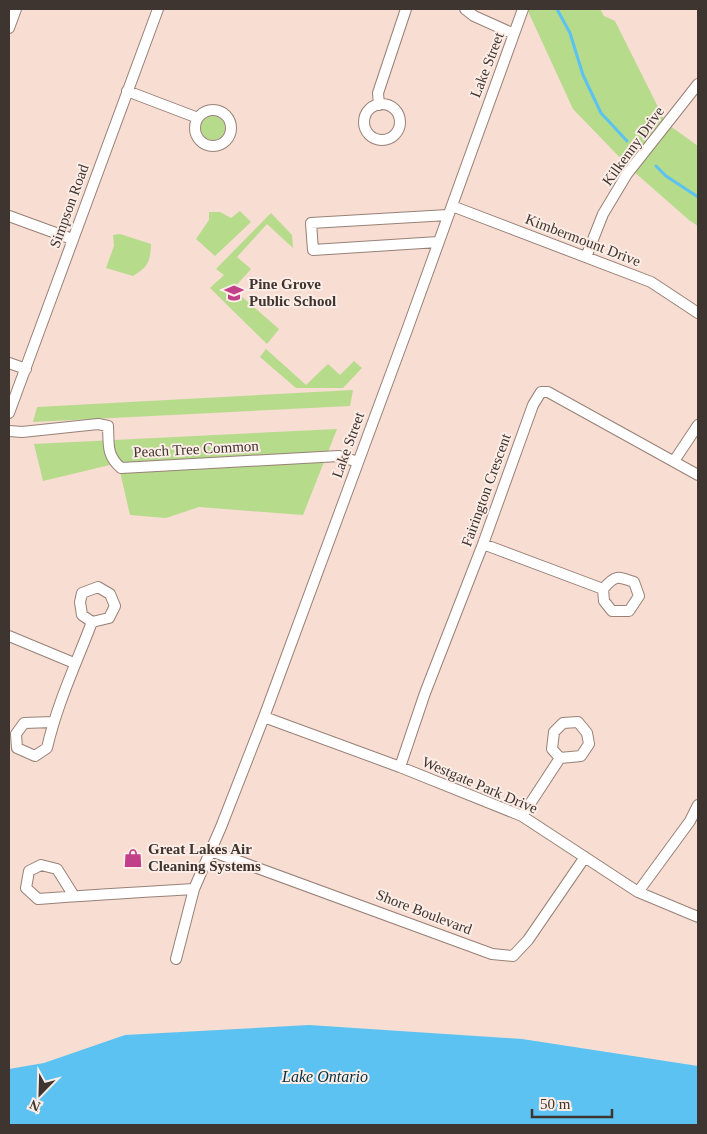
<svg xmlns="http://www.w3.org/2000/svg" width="707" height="1134" font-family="'Times New Roman',serif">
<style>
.green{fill:#b5db8b}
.water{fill:#5bc2f2}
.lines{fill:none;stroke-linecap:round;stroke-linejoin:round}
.stream{stroke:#5bc2f2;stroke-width:3}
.minor-casing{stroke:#988177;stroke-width:12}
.minor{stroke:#fff;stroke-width:10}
.labels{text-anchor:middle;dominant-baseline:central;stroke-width:4;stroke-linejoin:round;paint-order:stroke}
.street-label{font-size:15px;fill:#3e3430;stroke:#fcede6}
.poi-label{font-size:15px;font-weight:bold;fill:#3e3430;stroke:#fcede6;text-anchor:start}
.water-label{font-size:16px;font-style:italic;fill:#003043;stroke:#fcede6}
</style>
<rect width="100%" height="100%" fill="#f7ddd2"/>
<path class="green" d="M527,9H600L604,16L615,21L666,123L698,146V226L689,220L632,170L573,109Z
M201 128a12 12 0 1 1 24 0a12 12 0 1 1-24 0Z
M240,211L251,222L215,256L196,239L209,220V212H220L231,218Z
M271,213L292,235L293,248L267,224L237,257L251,269L233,289L279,329L267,344L210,288L224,275L216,269Z
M120,234L151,244C150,262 149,266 133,276L106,268L114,246L113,235Z
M266,349L306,385L328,364L340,375L354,361L362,368L343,388H296L260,357Z
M353,390L350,406L33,422L37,407Z
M337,429L303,515L199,507L166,518L130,515L118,463L43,481L34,444Z"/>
<path class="water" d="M309,1025L522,1039L698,1066V1125H9V1069L44,1063L125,1035Z"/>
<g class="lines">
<path class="stream" d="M557,9L570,33L583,75L601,113L627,141
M656,166L666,176L698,197"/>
<g class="minor-casing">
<path id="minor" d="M465,9L474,16L514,34
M9,28L16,9
M127,91L198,118
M364 122a18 18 0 1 1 36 0a18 18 0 1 1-36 0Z
M379,105L378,93L406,9
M195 128a18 18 0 1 1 36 0a18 18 0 1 1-36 0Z
M452,206L651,282L698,313
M9,216L72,239
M438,242L313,250L311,223L448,215
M586,257L603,214L627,174L698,84
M9,363L26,369
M9,413L158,9
M9,431L22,432L98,424L108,426C109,444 106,455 121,468L339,456L358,462
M674,461L698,425
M483,544L603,589L604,601L612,611H629L639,596L634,582C617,576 615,575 603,589
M9,636L74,663
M264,717L400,767L522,816L638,892L698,917
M53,722L24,723L16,734L17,748L35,756L47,748C57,704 76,664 92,622L109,618L115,606L110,594L98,587L82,593L80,602L82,615L92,622
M400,767L425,693L483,544L533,405L541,392H548L698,475
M522,816L560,758L581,756L589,744L587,733L578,722L563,723L554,732L552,749L560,758
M211,851L492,954L513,956L528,940L585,857
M638,892L690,821L698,805
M74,896L57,869L41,865L29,871L26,888L38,899C90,895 142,892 194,889
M176,959L194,889L221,827L264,717L407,330L523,9"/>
</g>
<use href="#minor" class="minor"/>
</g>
<defs>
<g id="school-bare" transform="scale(1.5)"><path d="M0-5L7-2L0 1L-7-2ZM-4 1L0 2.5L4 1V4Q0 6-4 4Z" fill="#c14089" stroke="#fcede6" stroke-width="2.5" paint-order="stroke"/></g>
<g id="shop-bare" transform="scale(1.5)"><path d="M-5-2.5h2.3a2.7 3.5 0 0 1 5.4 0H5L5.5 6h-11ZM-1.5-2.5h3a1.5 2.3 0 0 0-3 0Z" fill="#c14089" stroke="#fcede6" stroke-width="2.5" paint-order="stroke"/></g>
</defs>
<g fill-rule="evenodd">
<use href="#school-bare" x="234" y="293"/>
<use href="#shop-bare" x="133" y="858"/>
</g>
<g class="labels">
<g class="street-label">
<text transform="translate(487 65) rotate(-69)">Lake Street</text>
<text transform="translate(633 146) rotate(-54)">Kilkenny Drive</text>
<text transform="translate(69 206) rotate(-70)">Simpson Road</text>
<text transform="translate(583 240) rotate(21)">Kimbermount Drive</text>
<text transform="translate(348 445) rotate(-70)">Lake Street</text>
<text transform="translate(196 449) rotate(-3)">Peach Tree Common</text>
<text transform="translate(486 490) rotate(-70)">Fairington Crescent</text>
<text transform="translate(480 785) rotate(23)">Westgate Park Drive</text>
<text transform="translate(424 912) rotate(21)">Shore Boulevard</text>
</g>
<g class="poi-label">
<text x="249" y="284">Pine Grove<tspan x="249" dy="17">Public School</tspan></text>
<text x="148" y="849">Great Lakes Air<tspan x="148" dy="17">Cleaning Systems</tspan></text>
</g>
<g class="water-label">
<text x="325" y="1076">Lake Ontario</text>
</g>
</g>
<rect width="707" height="1134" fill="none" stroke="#3e3430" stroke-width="20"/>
<g transform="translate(40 1094) rotate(203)" stroke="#fcede6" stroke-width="4" paint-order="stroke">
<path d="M0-4L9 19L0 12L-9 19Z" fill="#3e3430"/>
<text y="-8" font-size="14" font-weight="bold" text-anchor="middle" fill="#3e3430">N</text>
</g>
<path d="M532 1109v8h80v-8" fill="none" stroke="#3e3430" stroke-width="2.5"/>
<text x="540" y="1109" font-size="15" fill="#3e3430" stroke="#fcede6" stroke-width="4" paint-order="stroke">50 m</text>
</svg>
